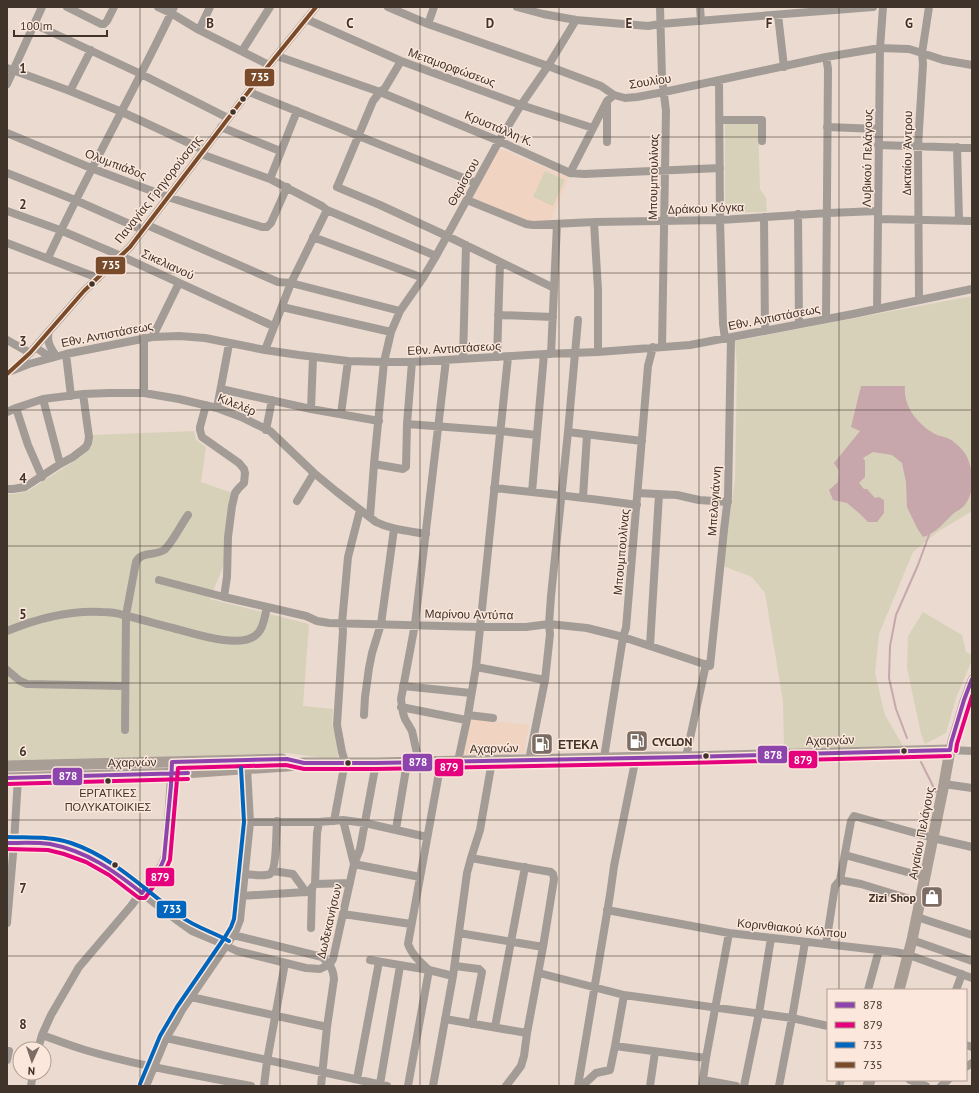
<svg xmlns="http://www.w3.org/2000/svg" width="979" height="1093" font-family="'PT Sans',sans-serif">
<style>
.built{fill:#f0d3c0}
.green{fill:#d8d1ba}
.water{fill:#c7a7ac}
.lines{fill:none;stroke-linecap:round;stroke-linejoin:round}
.stream{stroke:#c7a7ac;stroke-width:2}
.minor{stroke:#a39c96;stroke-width:8}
.major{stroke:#a89e96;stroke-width:11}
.bus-1-casing{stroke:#fbe7db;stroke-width:7}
.bus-2-casing{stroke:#fbe7db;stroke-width:7}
.bus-3-casing{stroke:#fbe7db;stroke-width:7}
.bus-4-casing{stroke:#fbe7db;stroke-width:7}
.bus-1{stroke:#8e44ad;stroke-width:4}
.bus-2{stroke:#e5007d;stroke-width:4}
.bus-3{stroke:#0065bd;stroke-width:4}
.bus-4{stroke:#7a4b2a;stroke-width:4}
.grid{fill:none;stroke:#3f332a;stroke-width:1;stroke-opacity:0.55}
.bus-dot{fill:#3f332a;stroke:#fbe7db;stroke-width:1.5}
.labels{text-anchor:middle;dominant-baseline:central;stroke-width:3;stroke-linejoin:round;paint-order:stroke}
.bus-label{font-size:11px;fill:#3f332a;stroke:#fbe7db}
.street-label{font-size:12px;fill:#3f332a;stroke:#fbe7db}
.poi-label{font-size:12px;font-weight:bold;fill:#3f332a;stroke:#fbe7db;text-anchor:start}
.grid-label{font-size:13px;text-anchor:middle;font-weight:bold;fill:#3f332a;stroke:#fbe7db;stroke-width:3;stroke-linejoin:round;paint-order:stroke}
.line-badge{stroke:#fbe7db;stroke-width:1.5}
.badge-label{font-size:11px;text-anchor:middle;font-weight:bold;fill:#fff}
</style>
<rect width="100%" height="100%" fill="#ebdacf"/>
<path class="built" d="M499,148L569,178L550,222L532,223L471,199Z
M471,718L529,725L524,753L463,754Z"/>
<path class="green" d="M725,124H758L760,189L766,198L767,212L725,213Z
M545,171L565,180L553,206L533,197Z
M972,296V511L936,533L913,552L879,634L875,673L885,715L903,746L784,749L783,701L765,593L752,577L723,566L735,479L737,367L735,341Z
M194,431L196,440L206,447L201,482L232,493L223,567L210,599L309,624L303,706L333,709L332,725L337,738L338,760L288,753L44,761H7V494H14L28,491L82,456L91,447L93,435Z
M923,612L962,635L966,652L972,655V660L956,698L946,733L925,744L921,734L907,668L908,636Z"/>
<path class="water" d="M861,386H905C903,406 917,423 933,433C940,437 950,437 955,443C959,446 965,452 967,457C974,472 975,493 964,506C961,509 957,511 954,513C944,522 937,533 923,537L917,528L907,507L906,482L902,463L892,455L873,452L863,458L865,461V477L859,483L864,489H867L875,498L879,497L884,500V513L877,522H868L859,513L847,503L833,500L829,490L838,482L839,471L834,463L860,431L851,427Z"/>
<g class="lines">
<path class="stream" d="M907,738L896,709L889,678L890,646L896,615L918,565L929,535
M921,762L936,792"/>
<path class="minor" d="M67,7L101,24H104L107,21L114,7
M158,7L171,13L199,30L269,65
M388,7L428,24L548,66L601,86L614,95L625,98L637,97L664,92L826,57L880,48L909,49L922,53L943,60L972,65
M517,7L543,14L576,20L648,26L660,24L873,7
M660,7L662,78L666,111L662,347
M700,7L701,21
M778,15L784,67
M306,19L401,61L521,105L593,128
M34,24L141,74L228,118
M428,24L434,7
M199,30L210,7
M242,51L270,7
M277,56L380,92L499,141L570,173L584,174L720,168
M826,57L828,69L826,319
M401,61L385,88L380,92L373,101L337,187L380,205L447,236L554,288
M7,68L70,91L122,112L204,150
M719,81L720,220L723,324L725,339
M7,84L42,7
M70,91L91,50
M249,92L476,183
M607,102V142
M719,120H762V141
M221,127L280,151
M827,127L879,129
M7,133L91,168L168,197L262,227H267L271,223L287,187
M878,145L972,148
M957,147L959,220
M201,154L270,179L322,206L327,210L436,256
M7,173L75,200L143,230
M570,173L607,101L614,95
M270,179L297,111
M467,200L526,224L533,225L594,222L720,220L828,213L878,211
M7,211L60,230L121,256L273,326
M798,214L799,324
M764,217L765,331
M878,219L972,221
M594,222L598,290V352
M147,225L278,282L291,283L400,311
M313,237L423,278
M7,243L98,278
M48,258C87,173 134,92 174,7
M919,300L918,146L923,64L922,53L929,7
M282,307L391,332
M877,309L880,48L883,7
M498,315L553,317
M49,331C46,342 51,348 56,356
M152,337L155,332L179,283
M7,340L30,353
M35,347L50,357
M265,350L291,283L327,210
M66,354L71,396
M551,354L557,224
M497,357L500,263
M463,359L466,245
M14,369L30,353L84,291L130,247L269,65L316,7
M11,371L29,364L66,354L152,337L179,336L205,338L265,350L299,355L348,361L384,362H412L544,354L598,352L690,345L853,314L972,289
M221,389L311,409L379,421
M144,393V338
M43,399L60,464
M206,405L200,427V430L202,437L239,463L244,469L245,473L244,483L238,489L235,493L232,506L228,537L227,577L224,597
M16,408L28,445L42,477
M217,408L229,344
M311,409L313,357
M7,412L16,408L43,399L83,394L109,393H144L179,399L217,408L241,417L270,431L314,473L337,492L376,522C392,530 409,531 426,534
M341,414L348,361
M407,424L500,431L537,435
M266,430L272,400
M568,432L642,441
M374,464L403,469L406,467L407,424L412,362
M494,488C542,493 589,498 637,505
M7,489H13L25,487L60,464L73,457L86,447L88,443L89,437L83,394
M532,492L544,354
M638,493L677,495L699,500L728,502
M583,497L587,435
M297,501L314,473
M370,517L374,464L384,362L391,332L400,311L423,278L436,256L499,141L521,105L548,66L576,20
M159,580L224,597L306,616L317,621L329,623L480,627H526L549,624L587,628L623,637L710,666L724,530L728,497L731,338
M7,631C36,619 70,610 102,612C109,612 117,613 123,615C140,619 157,624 173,628C192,633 243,651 258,633C264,627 265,615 267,607
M650,646L659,494
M476,667L545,680
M7,670L20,681L27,684L125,686
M403,686L471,693
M401,707L466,720
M364,715L365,697L369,668L372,653L381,624L394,529
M468,715L493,718
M125,730L126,615L136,562C141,551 155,556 164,550C171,545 182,523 188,515
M950,750L951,743L955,730L964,700L972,679
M950,750L972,751
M686,757L706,664
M604,758L623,637L626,628L648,366L653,347
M529,760L545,680L550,634L549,624L551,596L568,432L578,320
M458,761L468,715L476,667L508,357
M492,761L480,830L471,858L551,872L553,874L554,879L543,947L527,1033L524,1056L521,1066L506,1086
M419,762L412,731L405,719L403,713L401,699L415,624L446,360
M944,784L972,788
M343,820L354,864L420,877
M334,821L345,762L342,752L337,725L343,631L342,623L348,557L360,510
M250,822H319L343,820L365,823L427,837
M396,829L407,763
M7,843L49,844L66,848L89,857L112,870L178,921L192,931L216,941L237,951L306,968L320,969L330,964
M845,855L925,877
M273,871L293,874L306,892
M242,874C248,874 265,877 270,874C277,870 276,830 277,821
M840,880L861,884L920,902
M315,884L317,833L319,822
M240,896L306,892L309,891L315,884L350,883
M607,910L729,933L895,952L909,955L972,978
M343,914L411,924
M917,917L972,935
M7,923L14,843L18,778
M311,928L312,888
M459,933L543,947
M233,935L322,957C330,965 333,968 334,979L327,1027L321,1086
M912,940L972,961
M826,944L835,886L840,880L851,821L854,816L933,838L972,847
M370,960L429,970L453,976
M330,964L333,959L354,864L360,849L376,763
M455,966L479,969L482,972L472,1024
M539,973L624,995L792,1018L828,1026
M868,990L879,950
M956,990L962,974
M191,997L327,1027
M445,1019L527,1033
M495,1027L525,867
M42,1035C56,1040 71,1046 85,1050C139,1066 195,1075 251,1086
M166,1038L387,1086
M966,1045L972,1047
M615,1046L706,1058
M38,1049L42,1035L51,1015L79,967L131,906L161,866L164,859L166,852L172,762
M7,1060L9,1051
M966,1067L972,1063
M357,1079L379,962
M703,1080L736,1086
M910,1080L926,1086
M380,1084L400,966
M31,1086L33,1073
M146,1086L166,1038L175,1023L182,1010L230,940L236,930L240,920L250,822L247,768
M264,1086L267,1061L285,963
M408,1086L429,970C420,962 412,955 408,944L441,762
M433,1086L453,976L467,873L471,858
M578,1086L610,895L614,866L636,757
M582,1086L596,1073L610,1070L615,1046L624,995
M650,1086L655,1052
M702,1086L706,1058L729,933
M744,1086L759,1013L771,938
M779,1086L792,1018L805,942
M839,1086L841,1080
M941,1086L948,1080"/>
<path class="major" d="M7,766L282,759
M7,778L184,773L287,766L304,763H376L655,757H686L950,750L944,784L912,940L899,990
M868,1086L870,1080"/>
<g class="bus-1-casing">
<path id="bus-1" d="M950,750L951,743L964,700L972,679
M7,778L188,773
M7,843C21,843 36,842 50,844C87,851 114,871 142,893L161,866L164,859L171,785L172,762L287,759L304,763H376L686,757L950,750"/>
</g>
<g class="bus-2-casing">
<path id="bus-2" d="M956,751L957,744L972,696
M7,784L188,779
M7,849L48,850L64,854L86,862L109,875L139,898H145L166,869L170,860L178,768L286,765L304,769H376L686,763L950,756"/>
</g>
<g class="bus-3-casing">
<path id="bus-3" d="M7,837C29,838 50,836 71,843C113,857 145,890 180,916C195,927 213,932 229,941
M140,1084L160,1036L177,1007L225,937L231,927L234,919L244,822L241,768"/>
</g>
<g class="bus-4-casing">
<path id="bus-4" d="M7,374L30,353L84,291L130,247L269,65L316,7"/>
</g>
<use href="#bus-1" class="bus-1"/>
<use href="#bus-2" class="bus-2"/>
<use href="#bus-3" class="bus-3"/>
<use href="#bus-4" class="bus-4"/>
</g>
<path class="grid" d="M140,7V1086M280,7V1086M420,7V1086M559,7V1086M699,7V1086M839,7V990M7,137H972M7,273H972M7,410H972M7,546H972M7,683H972M7,820H972M7,956H972M839,1080V1086"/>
<defs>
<g id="fuel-square" transform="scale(1.15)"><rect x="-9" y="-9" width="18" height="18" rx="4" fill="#7b6d64" stroke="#fbe7db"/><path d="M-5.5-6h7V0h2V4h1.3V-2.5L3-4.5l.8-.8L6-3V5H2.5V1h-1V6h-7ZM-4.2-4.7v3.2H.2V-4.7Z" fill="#fff"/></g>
<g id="shop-square" transform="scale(1.15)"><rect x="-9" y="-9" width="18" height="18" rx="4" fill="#7b6d64" stroke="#fbe7db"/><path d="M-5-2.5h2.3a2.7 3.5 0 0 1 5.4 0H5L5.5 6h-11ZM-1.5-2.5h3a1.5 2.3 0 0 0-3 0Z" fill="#fff"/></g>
</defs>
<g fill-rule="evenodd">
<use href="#fuel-square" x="637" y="741"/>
<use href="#fuel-square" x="542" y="744"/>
<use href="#shop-square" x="932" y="897"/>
</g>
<g class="bus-dot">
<circle cx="243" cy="99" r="3.5"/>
<circle cx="233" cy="112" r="3.5"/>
<circle cx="92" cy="284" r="3.5"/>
<circle cx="904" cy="751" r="3.5"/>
<circle cx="706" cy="756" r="3.5"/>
<circle cx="348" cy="763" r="3.5"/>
<circle cx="108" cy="781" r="3.5"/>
<circle cx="115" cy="865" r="3.5"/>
</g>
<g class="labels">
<g class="bus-label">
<text x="108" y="793">ΕΡΓΑΤΙΚΕΣ<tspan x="108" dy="14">ΠΟΛΥΚΑΤΟΙΚΙΕΣ</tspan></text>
</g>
<g class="street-label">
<text transform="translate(452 67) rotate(20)">Μεταμορφώσεως</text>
<text transform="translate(650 81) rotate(-9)">Σουλίου</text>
<text transform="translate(499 128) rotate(23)">Κρυστάλλη Κ.</text>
<text transform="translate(907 153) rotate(-89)">Δικταίου Άντρου</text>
<text transform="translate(867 158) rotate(-89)">Λυβικού Πελάγους</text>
<text transform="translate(116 164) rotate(21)">Ολυμπιάδος</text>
<text transform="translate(653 177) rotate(-89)">Μπουμπουλίνας</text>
<text transform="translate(463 182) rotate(-61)">Θερίσσου</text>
<text transform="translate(158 189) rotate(-52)">Παναγίας Γρηγορούσσης</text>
<text transform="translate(706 208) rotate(-2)">Δράκου Κόγκα</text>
<text transform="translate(168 264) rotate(25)">Σικελιανού</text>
<text transform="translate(774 317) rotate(-11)">Εθν. Αντιστάσεως</text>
<text transform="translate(107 334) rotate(-11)">Εθν. Αντιστάσεως</text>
<text transform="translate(454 348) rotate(-3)">Εθν. Αντιστάσεως</text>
<text transform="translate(237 404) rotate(22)">Κιλελέρ</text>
<text transform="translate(714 501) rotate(-86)">Μπελογιάννη</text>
<text transform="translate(621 552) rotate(-85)">Μπουμπουλίνας</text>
<text transform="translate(469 614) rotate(1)">Μαρίνου Αντύπα</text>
<text transform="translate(830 740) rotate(-2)">Αχαρνών</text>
<text transform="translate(494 748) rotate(-1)">Αχαρνών</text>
<text transform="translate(132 762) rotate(-1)">Αχαρνών</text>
<text transform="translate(921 833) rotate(-79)">Αιγαίου Πελάγους</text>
<text transform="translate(329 921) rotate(-77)">Δωδεκανήσων</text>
<text transform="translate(792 928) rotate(6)">Κορινθιακού Κόλπου</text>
</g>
<g class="poi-label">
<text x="652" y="741">CYCLON</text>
<text x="558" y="744">ΕΤΕΚΑ</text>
<text x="916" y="897" text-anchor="end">Zizi Shop</text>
</g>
</g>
<g class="grid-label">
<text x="210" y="28">B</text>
<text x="350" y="28">C</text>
<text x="490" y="28">D</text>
<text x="629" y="28">E</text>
<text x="769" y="28">F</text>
<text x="909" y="28">G</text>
<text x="23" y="73">1</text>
<text x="23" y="209">2</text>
<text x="23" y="346">3</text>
<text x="23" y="483">4</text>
<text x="23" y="619">5</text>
<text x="23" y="756">6</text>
<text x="23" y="893">7</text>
<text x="23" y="1029">8</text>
</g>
<g class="line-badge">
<rect x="244" y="68" width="31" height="19" rx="4" fill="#7a4b2a"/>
<rect x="95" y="256" width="31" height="19" rx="4" fill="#7a4b2a"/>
<rect x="757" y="745" width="31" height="19" rx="4" fill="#8e44ad"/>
<rect x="788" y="750" width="30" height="19" rx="4" fill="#e5007d"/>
<rect x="402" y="753" width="31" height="19" rx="4" fill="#8e44ad"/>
<rect x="434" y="758" width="30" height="19" rx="4" fill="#e5007d"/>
<rect x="52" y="767" width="31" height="19" rx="4" fill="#8e44ad"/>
<rect x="145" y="867" width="30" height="20" rx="4" fill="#e5007d"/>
<rect x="156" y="900" width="31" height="19" rx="4" fill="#0065bd"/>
</g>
<g class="badge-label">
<text x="260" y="81">735</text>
<text x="111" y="269">735</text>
<text x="773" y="759">878</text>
<text x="803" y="764">879</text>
<text x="418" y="766">878</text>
<text x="449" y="771">879</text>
<text x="68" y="780">878</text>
<text x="160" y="881">879</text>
<text x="172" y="913">733</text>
</g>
<rect width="979" height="1093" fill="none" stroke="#3f332a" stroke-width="16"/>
<rect x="827" y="989" width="140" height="92" fill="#fbe7db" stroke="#b09f94"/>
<rect x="835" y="1002" width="20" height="6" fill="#8e44ad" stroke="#b09f94"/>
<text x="863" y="1009" font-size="12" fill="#3f332a">878</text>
<rect x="835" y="1022" width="20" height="6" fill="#e5007d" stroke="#b09f94"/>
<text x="863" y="1029" font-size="12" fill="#3f332a">879</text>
<rect x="835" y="1042" width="20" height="6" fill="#0065bd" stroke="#b09f94"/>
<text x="863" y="1049" font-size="12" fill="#3f332a">733</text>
<rect x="835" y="1062" width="20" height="6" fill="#7a4b2a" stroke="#b09f94"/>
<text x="863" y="1069" font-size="12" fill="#3f332a">735</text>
<g transform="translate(32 1061) rotate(183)"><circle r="19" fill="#fbe7db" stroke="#b09f94"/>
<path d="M0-3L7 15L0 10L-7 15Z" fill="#7b6d64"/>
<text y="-6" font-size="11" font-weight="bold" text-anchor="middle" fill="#3f332a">N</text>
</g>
<path d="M14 30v6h93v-6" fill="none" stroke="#3f332a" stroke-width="2"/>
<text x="20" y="30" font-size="12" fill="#3f332a" stroke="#fbe7db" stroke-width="3" paint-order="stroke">100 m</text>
</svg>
